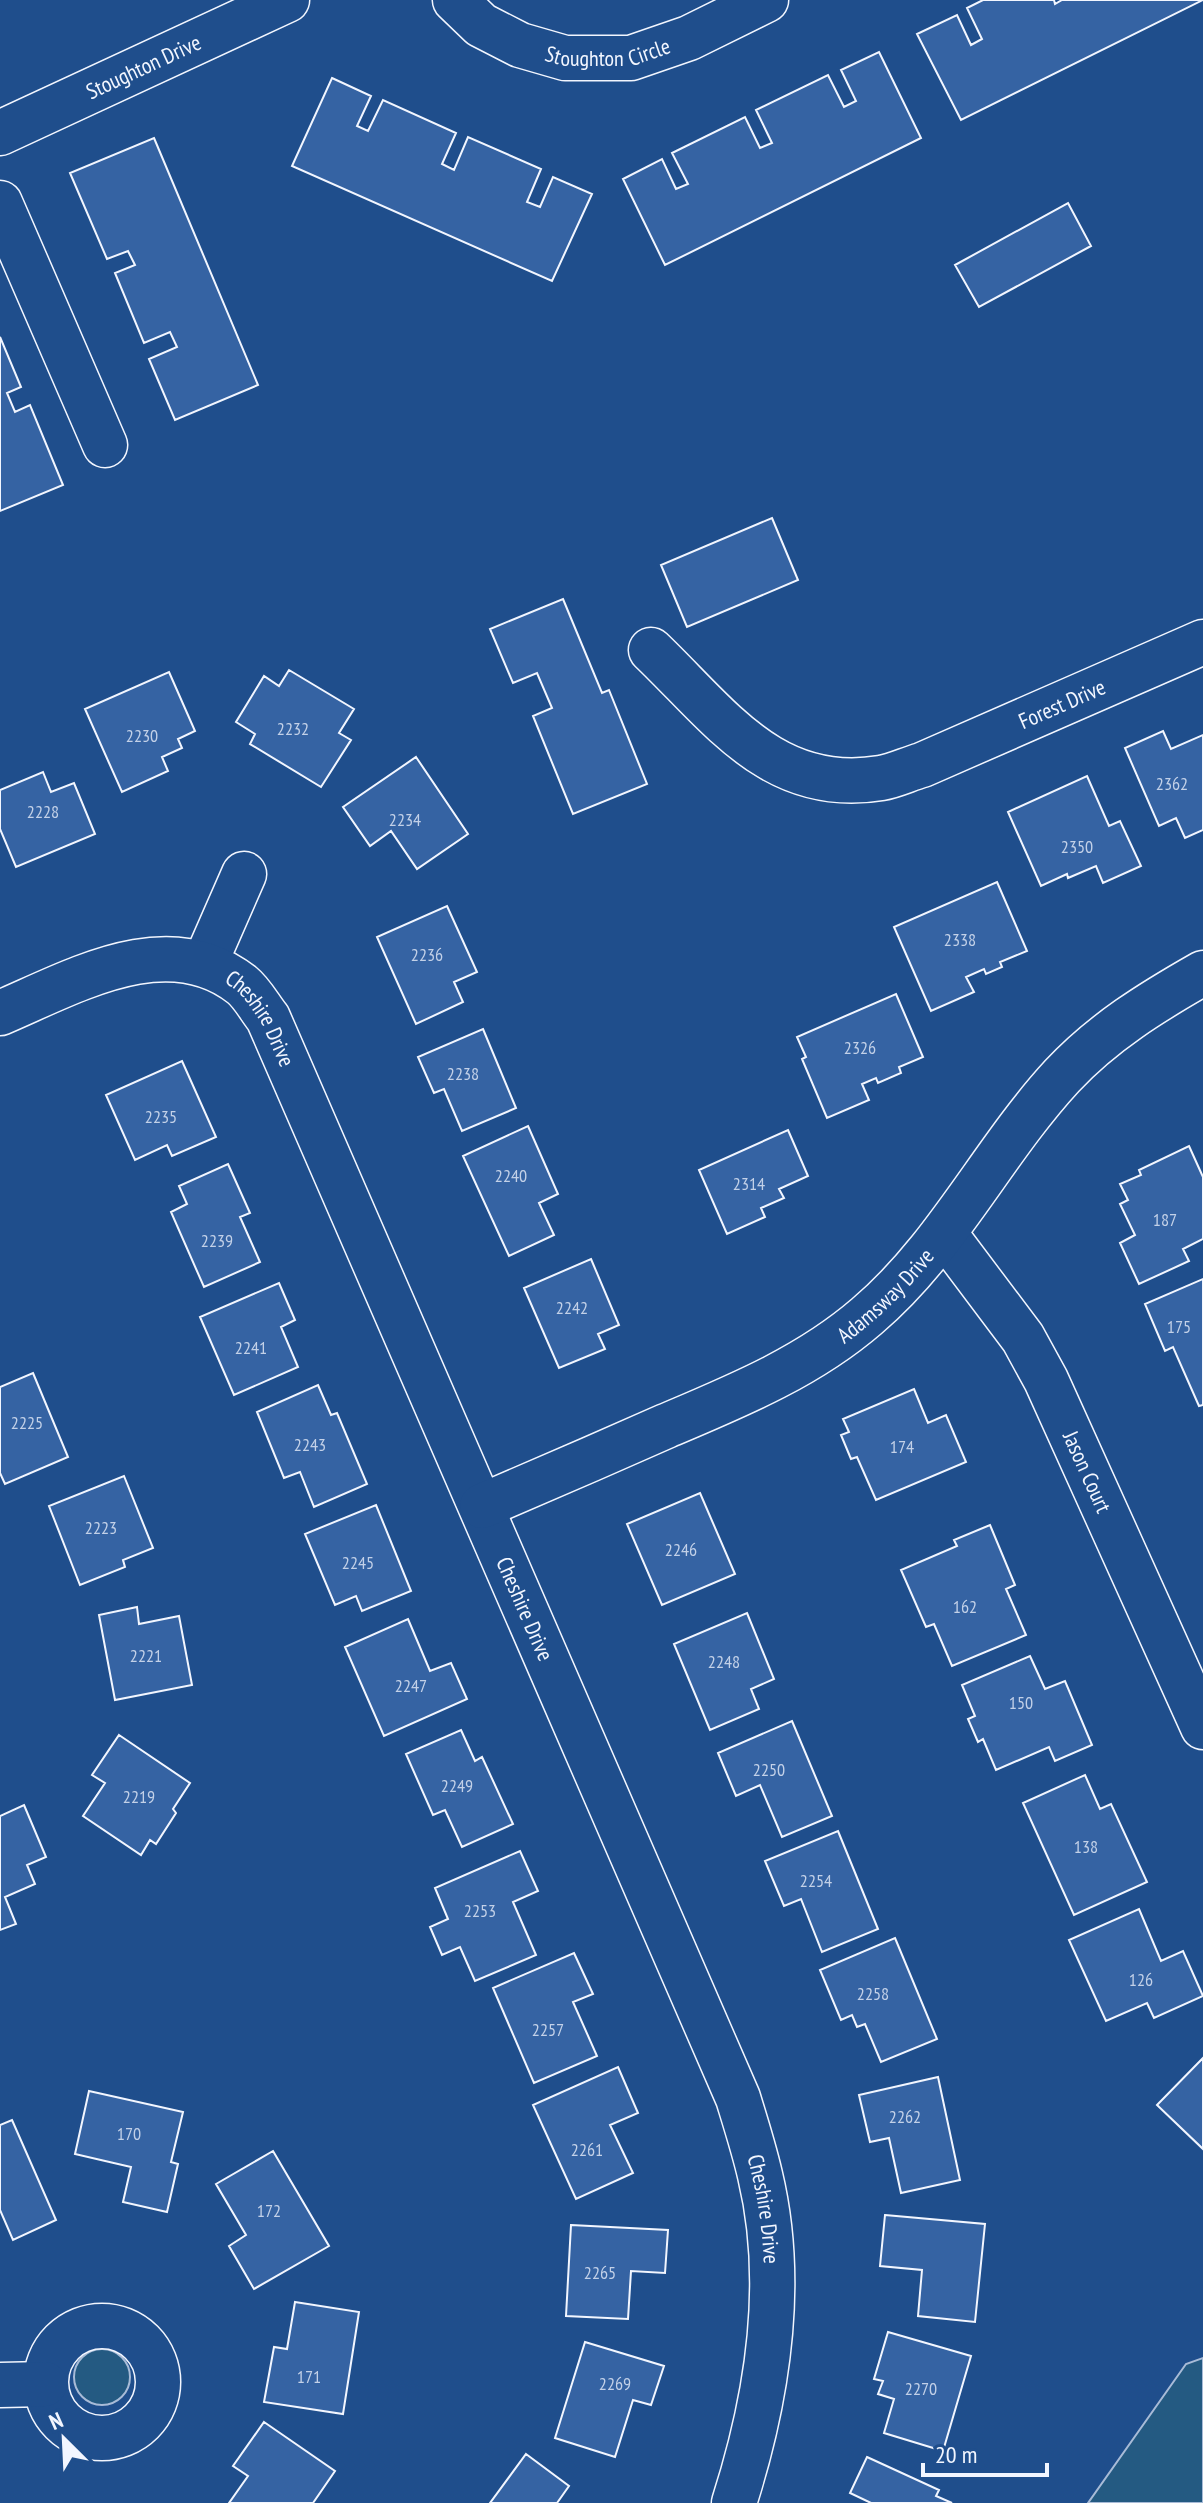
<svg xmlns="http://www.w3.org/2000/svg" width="1203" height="2503" font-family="'PT Sans Narrow',sans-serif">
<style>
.green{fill:#245a82;stroke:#a8bbd7;stroke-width:2}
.building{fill:#3563a3;stroke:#f2f6ff;stroke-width:2}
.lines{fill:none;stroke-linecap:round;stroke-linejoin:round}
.minor-casing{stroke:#f2f6ff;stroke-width:47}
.minor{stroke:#1f4e8c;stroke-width:44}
.labels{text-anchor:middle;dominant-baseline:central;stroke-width:6;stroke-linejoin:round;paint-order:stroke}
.number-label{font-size:18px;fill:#c3d1e8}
.street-label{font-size:22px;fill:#f2f6ff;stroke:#1f4e8c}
</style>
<rect width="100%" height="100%" fill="#1f4e8c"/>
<path class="green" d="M74 2377a28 28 0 1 1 56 0a28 28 0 1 1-56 0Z
M1203,2358V2503H1088L1186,2364Z"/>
<path class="building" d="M983,0H1054L1055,4L1062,0H1203L961,120L917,34L957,15L971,45L982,39L967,8Z
M879,52L921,138L665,265L623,179L662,159L676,189L688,184L672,153L745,117L760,148L772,143L756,110L828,75L844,107L856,101L841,70Z
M332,78L371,96L357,126L368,131L383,100L456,133L442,164L454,170L468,137L541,169L527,202L540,207L553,177L592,194L552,281L292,166Z
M154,138L258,385L175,420L149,359L177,347L170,332L144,343L115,273L135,265L128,251L107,259L70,173Z
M1068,203L1091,246L979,307L955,265Z
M0,337L21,387L7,393L15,412L30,405L63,485L0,511Z
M772,518L798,580L687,627L661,565Z
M563,599L602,693L609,690L647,784L573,814L533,716L552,708L537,673L513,683L490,629Z
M289,670L354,709L339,733L351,740L321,787L250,744L255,734L236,722L264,676L279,686Z
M169,672L195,731L178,739L182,748L162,757L168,771L122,792L85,709Z
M1163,731L1171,749L1203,735V830L1185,838L1176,818L1159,826L1125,748Z
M416,757L468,834L417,869L391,831L370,846L343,807Z
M43,772L51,792L74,783L95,834L16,867L0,829V790Z
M1087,776L1109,826L1120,821L1141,866L1103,883L1096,866L1068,878L1067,874L1041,886L1008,812Z
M997,882L1027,951L1000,962L1002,967L986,974L984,969L966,977L974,992L931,1011L894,927Z
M447,906L477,972L454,982L463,1002L416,1024L377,937Z
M896,994L923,1057L899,1067L901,1073L878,1083L876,1078L862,1084L869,1100L827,1118L802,1059L806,1057L797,1037Z
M483,1029L516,1108L462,1131L444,1089L434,1093L418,1057Z
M182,1061L216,1137L172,1156L167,1145L135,1160L106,1095Z
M528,1126L558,1194L539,1203L554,1235L509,1256L463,1156Z
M788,1130L808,1176L779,1189L784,1198L761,1208L765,1217L727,1234L699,1170Z
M1189,1146L1203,1177V1239L1183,1249L1189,1261L1139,1284L1120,1243L1135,1235L1120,1204L1128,1200L1120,1184L1141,1175L1139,1170Z
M228,1164L250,1213L240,1217L260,1262L204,1287L171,1212L187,1204L179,1186Z
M591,1259L619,1325L598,1334L605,1349L559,1368L524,1288Z
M1203,1279V1405L1199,1406L1173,1347L1165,1351L1145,1304Z
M279,1283L295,1320L281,1327L298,1367L234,1395L200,1317Z
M33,1373L68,1457L5,1484L0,1473V1387Z
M318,1385L331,1415L337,1413L367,1484L314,1507L300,1472L284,1478L257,1412Z
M914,1389L928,1423L946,1415L966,1462L876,1500L857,1457L851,1459L841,1435L849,1432L843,1419Z
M124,1476L153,1548L123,1560L125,1567L80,1585L49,1506Z
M700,1493L735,1574L662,1605L627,1524Z
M376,1505L411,1591L362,1611L356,1596L335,1605L305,1534Z
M990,1525L1015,1585L1006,1589L1026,1635L952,1666L934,1624L926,1627L901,1570L957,1546L954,1540Z
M137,1607L139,1624L179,1616L192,1685L115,1700L99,1615Z
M747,1613L774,1679L751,1689L759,1709L710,1730L674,1644Z
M408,1619L430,1671L451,1663L467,1699L384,1736L345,1647Z
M1030,1656L1045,1689L1065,1681L1092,1745L1055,1761L1049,1747L996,1770L983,1739L978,1742L968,1719L975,1716L962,1685Z
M792,1721L832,1816L782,1837L760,1785L736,1796L718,1753Z
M461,1730L475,1761L482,1757L513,1824L462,1847L445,1810L433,1815L406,1754Z
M119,1735L190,1783L173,1809L176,1813L156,1844L150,1840L141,1855L83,1816L105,1783L92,1775Z
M1085,1775L1100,1809L1111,1804L1147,1882L1074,1915L1023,1803Z
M24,1805L46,1857L27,1865L35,1884L5,1897L16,1924L0,1930V1816Z
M838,1831L878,1929L822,1952L801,1899L784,1906L765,1861Z
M520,1851L538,1891L513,1902L536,1955L475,1981L460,1947L442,1955L430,1927L448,1919L435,1888Z
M1139,1909L1161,1961L1183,1951L1203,1996L1154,2018L1147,2003L1106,2021L1069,1940Z
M895,1938L937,2039L881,2062L865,2024L857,2027L852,2015L841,2020L820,1970Z
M574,1953L593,1994L573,2002L597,2056L534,2083L493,1988Z
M1203,2058V2149L1157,2105Z
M618,2067L638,2113L610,2125L633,2173L576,2199L533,2105Z
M938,2077L960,2180L901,2193L889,2138L870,2142L859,2095Z
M89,2091L183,2112L171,2162L178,2164L167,2212L123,2202L131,2167L75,2154Z
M12,2120L56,2220L13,2240L0,2210V2125Z
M273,2151L329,2246L254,2289L229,2246L246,2235L216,2184Z
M885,2215L985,2224L975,2322L918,2316L922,2270L880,2266Z
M571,2225L668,2230L665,2273L631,2271L628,2319L566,2316Z
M295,2302L359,2312L343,2414L264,2402L274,2347L287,2349Z
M888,2332L971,2356L943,2451L884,2433L894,2399L878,2394L883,2381L874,2379Z
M585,2342L664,2366L651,2405L633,2400L615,2457L555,2438Z
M264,2422L335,2471L313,2503H229L248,2476L233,2466Z
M526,2454L569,2486L557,2503H490Z
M867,2457L939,2490L936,2496L952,2503H871L850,2493Z"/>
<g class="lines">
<g class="minor-casing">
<g id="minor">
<path id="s1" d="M455,0L481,25L520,45L565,58H631L689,38L766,0"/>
<path id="s2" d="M0,133L287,0"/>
<path d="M0,203L105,445"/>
<path id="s3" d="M651,650C720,716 773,796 881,778C894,776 908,769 922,765L1203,642"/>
<path d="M205,963L244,874"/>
<path id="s4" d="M0,1013C73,982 168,926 242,985C252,993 260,1008 268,1018L738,2098C746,2124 754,2149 760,2175C786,2283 767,2400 734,2503"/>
<path id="s5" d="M944,1233L1023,1338L1046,1380L1203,1727"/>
<path id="s6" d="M482,1506C543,1480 605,1453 666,1426C737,1396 808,1367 867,1316C947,1248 992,1152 1062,1076C1103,1032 1152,1002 1203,973"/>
<circle cx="102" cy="2382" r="56"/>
<path d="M0,2385L45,2384"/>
</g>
</g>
<use href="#minor" class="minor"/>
</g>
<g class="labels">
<g class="number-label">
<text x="293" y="728">2232</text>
<text x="142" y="735">2230</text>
<text x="1172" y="783">2362</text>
<text x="43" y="811">2228</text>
<text x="405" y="819">2234</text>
<text x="1077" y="846">2350</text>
<text x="960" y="939">2338</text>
<text x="427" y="954">2236</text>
<text x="860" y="1047">2326</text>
<text x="463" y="1073">2238</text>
<text x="161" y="1116">2235</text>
<text x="511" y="1175">2240</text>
<text x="749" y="1183">2314</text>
<text x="1165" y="1219">187</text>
<text x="217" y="1240">2239</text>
<text x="572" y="1307">2242</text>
<text x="1179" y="1326">175</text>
<text x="251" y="1347">2241</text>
<text x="27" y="1422">2225</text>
<text x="310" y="1444">2243</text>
<text x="902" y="1446">174</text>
<text x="101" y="1527">2223</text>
<text x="681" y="1549">2246</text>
<text x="358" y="1562">2245</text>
<text x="965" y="1606">162</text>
<text x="146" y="1655">2221</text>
<text x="724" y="1661">2248</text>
<text x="411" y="1685">2247</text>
<text x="1021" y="1702">150</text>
<text x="769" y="1769">2250</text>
<text x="457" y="1785">2249</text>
<text x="139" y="1796">2219</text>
<text x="1086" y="1846">138</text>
<text x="816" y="1880">2254</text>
<text x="480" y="1910">2253</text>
<text x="1141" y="1979">126</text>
<text x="873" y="1993">2258</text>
<text x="548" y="2029">2257</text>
<text x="905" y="2116">2262</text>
<text x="129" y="2133">170</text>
<text x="587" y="2149">2261</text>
<text x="269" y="2210">172</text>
<text x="600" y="2272">2265</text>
<text x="309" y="2376">171</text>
<text x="615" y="2383">2269</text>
<text x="921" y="2388">2270</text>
</g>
<g class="street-label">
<text stroke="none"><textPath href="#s1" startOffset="170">Stoughton Circle</textPath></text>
<text stroke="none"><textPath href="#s2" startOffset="158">Stoughton Drive</textPath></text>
<text stroke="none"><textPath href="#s3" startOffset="472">Forest Drive</textPath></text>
<text stroke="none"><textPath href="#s4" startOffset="296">Cheshire Drive</textPath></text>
<text stroke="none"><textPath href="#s6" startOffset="458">Adamsway Drive</textPath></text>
<text stroke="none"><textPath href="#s5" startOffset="280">Jason Court</textPath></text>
<text stroke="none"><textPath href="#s4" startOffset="944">Cheshire Drive</textPath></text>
<text stroke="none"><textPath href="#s4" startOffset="1592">Cheshire Drive</textPath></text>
</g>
</g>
<g transform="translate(64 2439) rotate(336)" stroke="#1f4e8c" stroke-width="6" paint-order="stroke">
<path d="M0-6L14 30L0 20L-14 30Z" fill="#f2f6ff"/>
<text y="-12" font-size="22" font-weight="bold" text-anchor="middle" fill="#f2f6ff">N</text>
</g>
<path d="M923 2463v12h124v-12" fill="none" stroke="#f2f6ff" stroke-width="4"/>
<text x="935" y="2463" font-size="24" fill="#f2f6ff" stroke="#1f4e8c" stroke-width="6" paint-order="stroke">20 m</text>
</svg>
